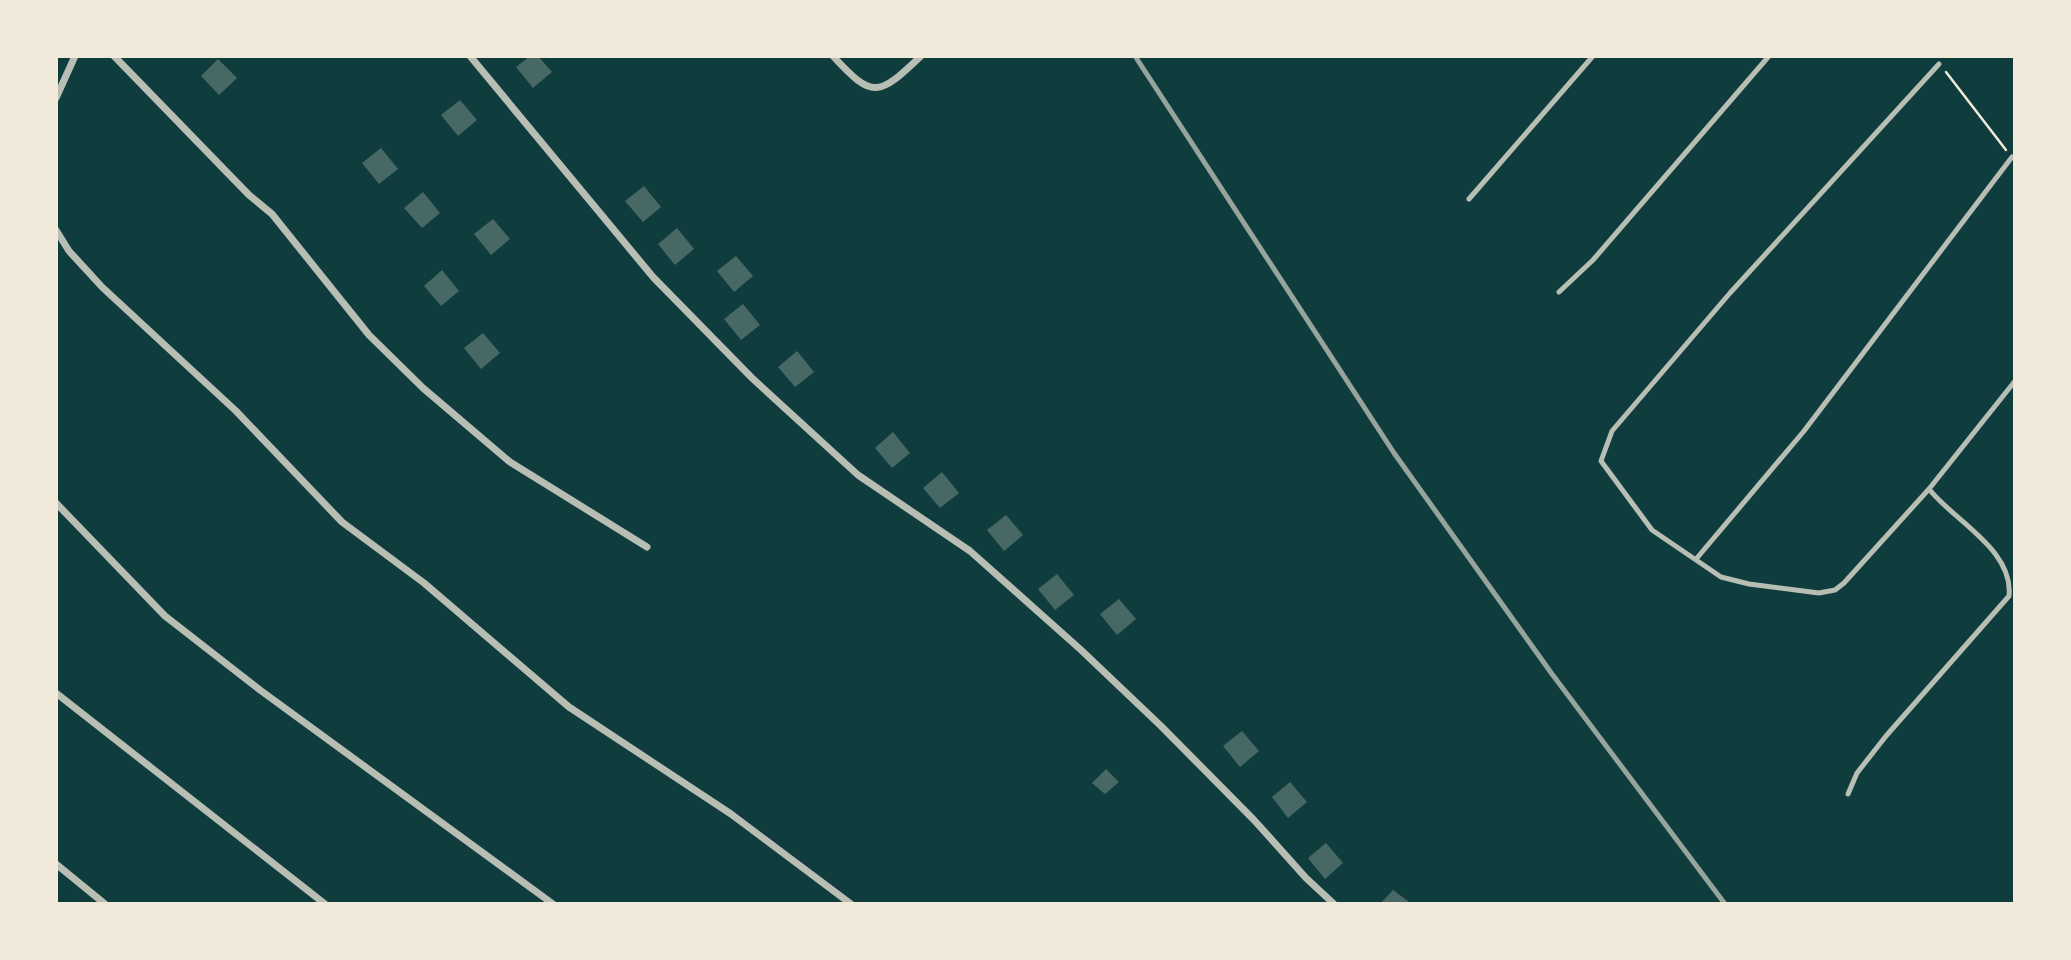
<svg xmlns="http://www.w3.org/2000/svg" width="2071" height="960" font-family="'Sofia Sans Condensed',sans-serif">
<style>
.building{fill:#486865}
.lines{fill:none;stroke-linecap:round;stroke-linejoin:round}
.path{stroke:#f1e9da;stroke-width:2.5}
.service{stroke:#b8beb3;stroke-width:5}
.minor{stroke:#b8beb3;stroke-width:7}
.rail{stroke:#97a49c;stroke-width:5}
</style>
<rect width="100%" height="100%" fill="#0f3d3e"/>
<path class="building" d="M530,56H538L552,72L533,88L516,67Z
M218,59L237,78L219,95L201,76Z
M460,100L477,120L458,136L441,115Z
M381,148L398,169L379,184L362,163Z
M644,186L661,207L643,222L625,201Z
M423,192L440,213L422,228L404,208Z
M493,219L510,239L491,255L474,234Z
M677,228L694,249L675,265L658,244Z
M736,256L753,276L734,292L717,271Z
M442,270L459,291L441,306L424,286Z
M743,304L760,325L741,340L724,319Z
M483,333L500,353L481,369L464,348Z
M797,351L814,372L795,387L778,367Z
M893,432L910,453L892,468L875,448Z
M942,472L959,493L940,508L923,488Z
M1006,515L1023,535L1004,551L987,530Z
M1057,574L1074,595L1055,610L1038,589Z
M1119,599L1136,619L1117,635L1100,614Z
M1242,731L1259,751L1240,767L1223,746Z
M1106,769L1119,782L1105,794L1092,783Z
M1290,782L1307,802L1288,818L1272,797Z
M1326,843L1343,863L1325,879L1308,858Z
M1393,890L1412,904L1381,903Z"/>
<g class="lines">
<path class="path" d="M1946,72L2006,150"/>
<path class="service" d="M1939,64L1730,293L1612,431L1601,461L1652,530L1721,577L1749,584L1819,593L1835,590L1844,583L1929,489L2015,381
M1469,199L1593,56
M1559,292L1593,260L1769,56
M1697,558L1804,431L2012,157
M1848,794L1857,773L1886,736L2009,596C2014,550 1954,521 1929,489"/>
<path class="minor" d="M114,56L249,195L272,214L369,335L423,388L510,462L647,547
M470,56L653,277L752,378L858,475L970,551L1080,649L1161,726L1254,820L1306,878L1334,904
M833,56C873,100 879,96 921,56
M56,98L75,56
M56,230L69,251L102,287L236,411L342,522L424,583L569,707L731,814L851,904
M56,503L165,616L260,690L553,904
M56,693L325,904
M56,864L105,904"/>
<path class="rail" d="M1135,56L1394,453L1552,674L1725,904"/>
</g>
<rect width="2071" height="960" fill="none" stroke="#f1e9da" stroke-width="116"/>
</svg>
